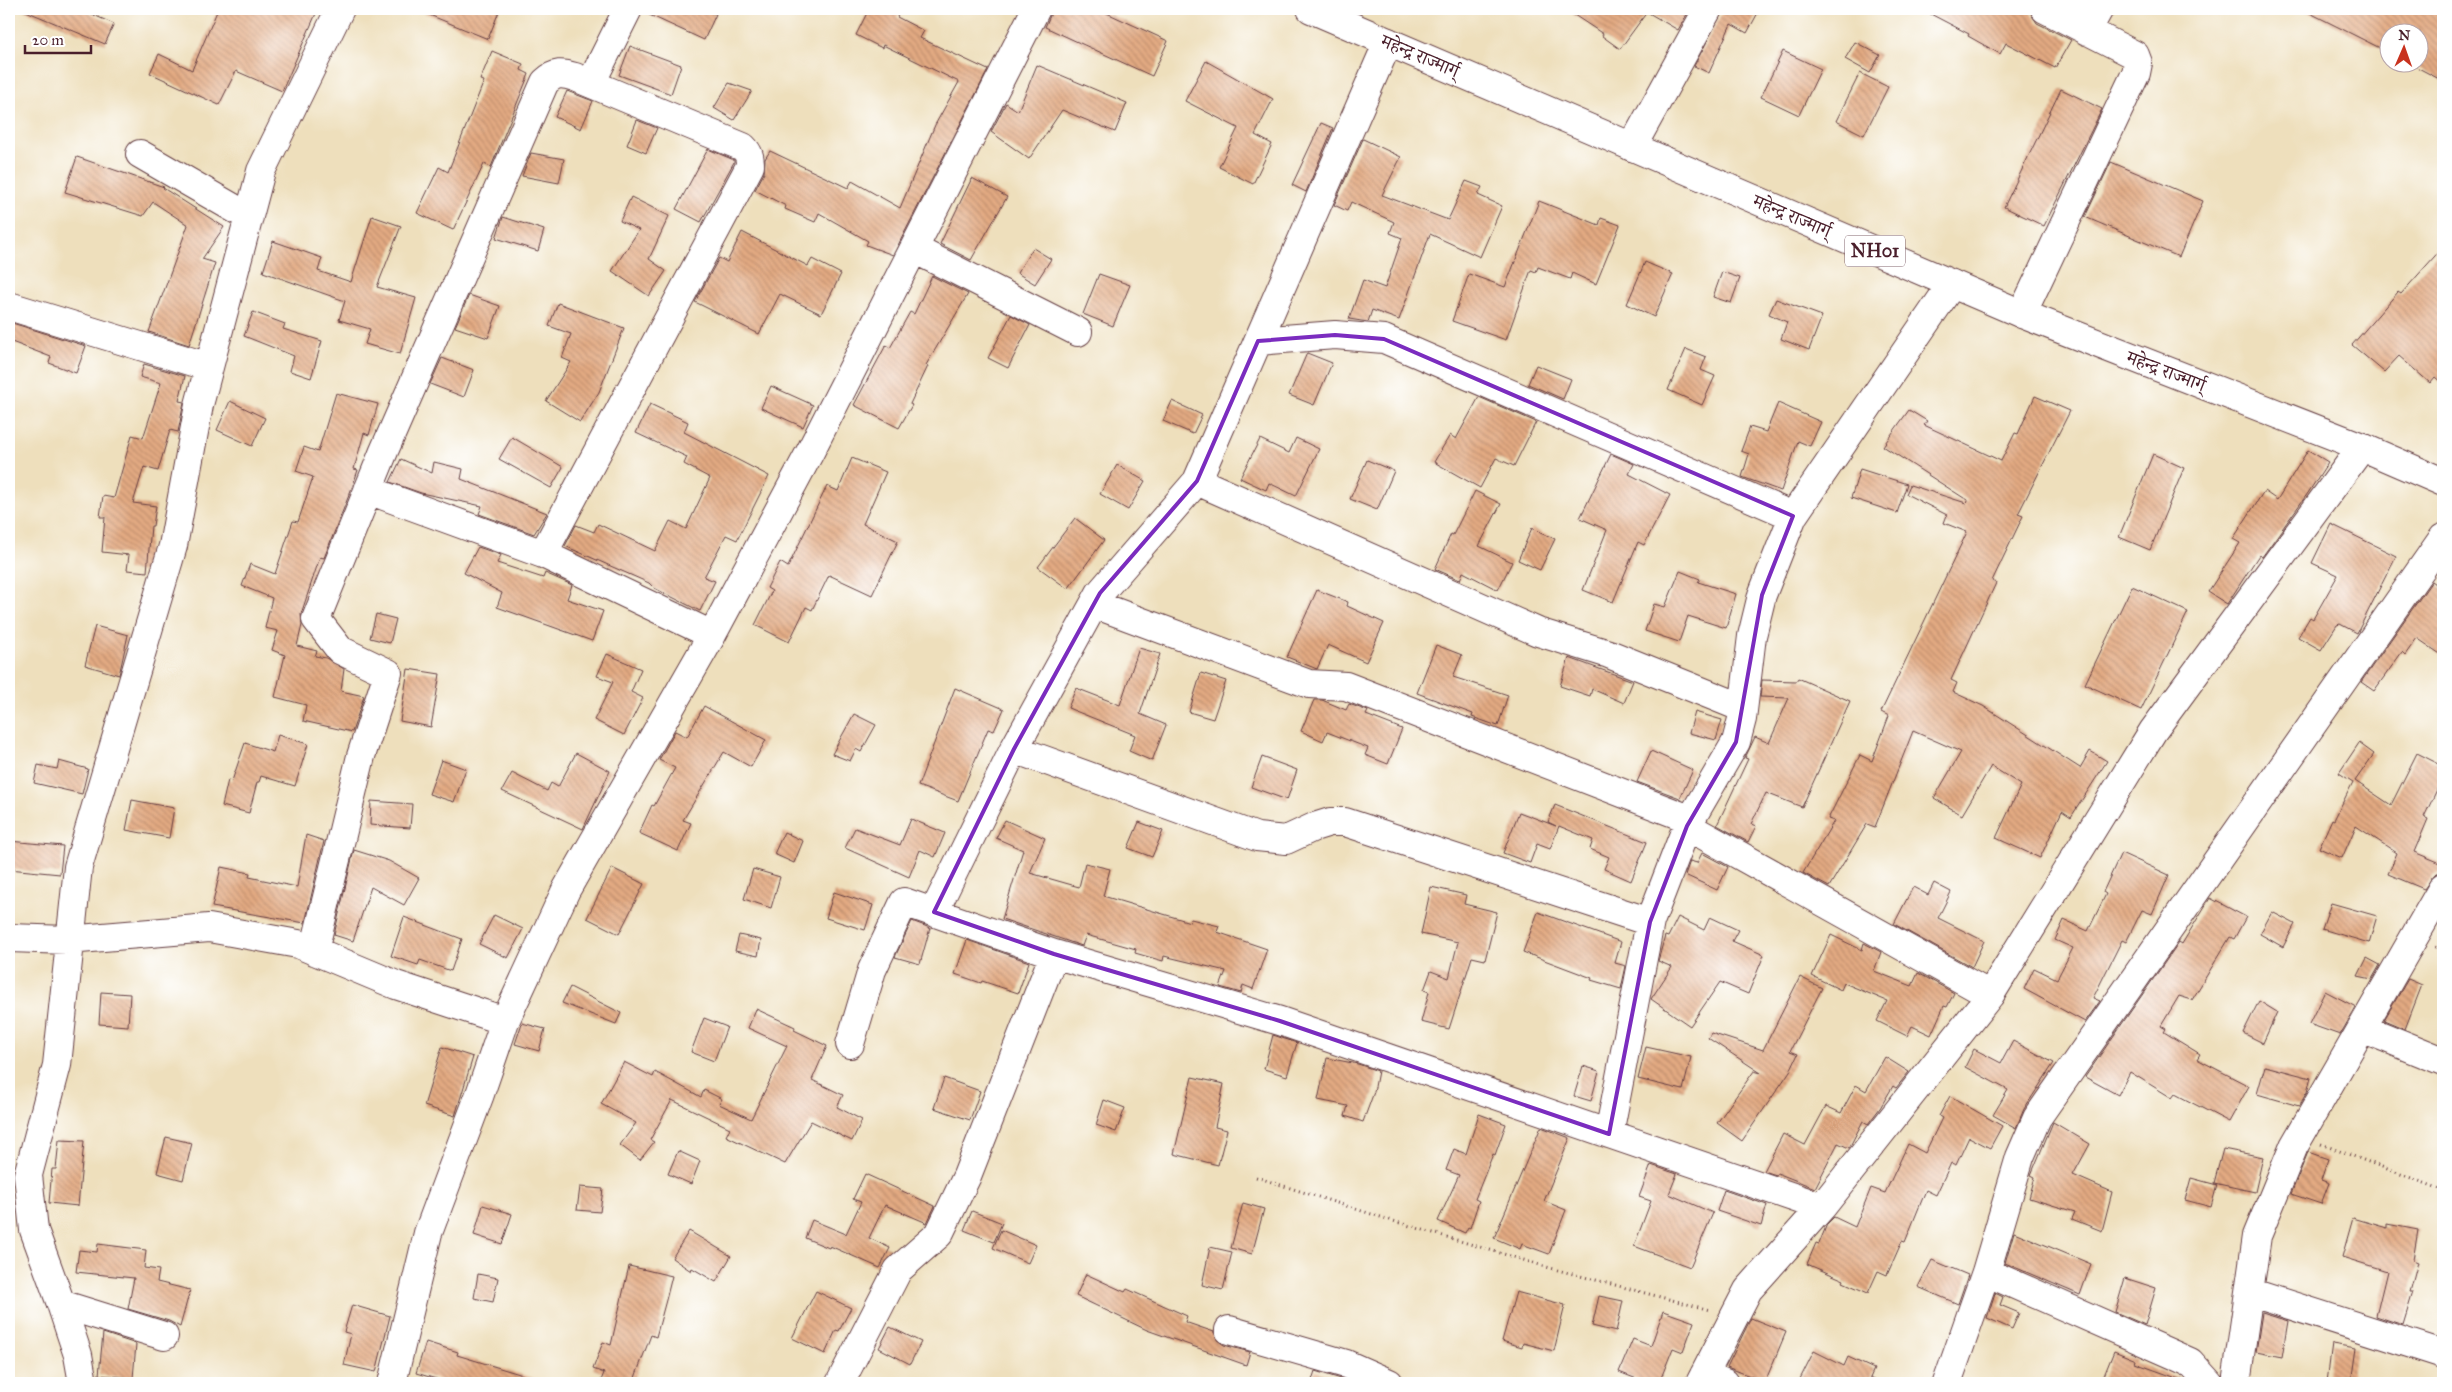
<svg xmlns="http://www.w3.org/2000/svg" width="2452" height="1392" font-family="'IM FELL Great Primer','Noto Serif Devanagari',serif">
<style>
.building{fill:url(#building-back-hatch)}
.lines{fill:none;stroke-linecap:round;stroke-linejoin:round}
.minor-casing{stroke:#633c41;stroke-width:30}
.highway-casing{stroke:#633c41;stroke-width:30}
.path{stroke:#633c41;stroke-width:3;stroke-dasharray:1 4;stroke-linecap:butt}
.minor{stroke:#fff;stroke-width:28}
.highway{stroke:#fff;stroke-width:28}
.marked{fill:none;stroke:#7b2cbf;stroke-width:4;stroke-linejoin:round}
.labels{text-anchor:middle;dominant-baseline:central;stroke-width:4;stroke-linejoin:round;paint-order:stroke}
.shield{fill:#fff;stroke:#80626b;stroke-width:1}
.shield-label{font-size:18px;font-weight:bold;fill:#4a1f2b}
.street-label{font-size:19px;fill:#4a1f2b;stroke:#fff}
</style>
<defs>
<pattern id="building-back-hatch" width="6" height="6" patternUnits="userSpaceOnUse" patternTransform="scale(1.25)"><rect width="6" height="6" fill="#e3aa82"/><path d="M-1 5l2 2M0 0l6 6M5-1l2 2" fill="none" stroke="#ba8a6b"/></pattern>
</defs>
<rect width="100%" height="100%" fill="#fff"/>
<filter id="ink" filterUnits="userSpaceOnUse"><feTurbulence type="fractalNoise" baseFrequency=".02" numOctaves="2"/><feDisplacementMap in="SourceGraphic" scale="10" xChannelSelector="R" yChannelSelector="G"/><feConvolveMatrix kernelMatrix="1 2 1 2 8 2 1 2 1" color-interpolation-filters="sRGB"/></filter>
<filter id="wash" filterUnits="userSpaceOnUse"><feTurbulence type="fractalNoise" baseFrequency=".0096" numOctaves="4" result="noise"/><feDisplacementMap in="SourceGraphic" scale="20" xChannelSelector="R" yChannelSelector="G"/><feGaussianBlur stdDeviation="1.12" result="paint"/><feColorMatrix in="noise" values="0 0 0 0 0 0 0 0 0 0 0 0 0 0 0 0 0 1.4 0 .05"/><feComposite in="paint" operator="in"/></filter>
<g filter="url(#wash)">
<rect width="100%" height="100%" fill="#eedfbc"/>
<g id="blocks">
<path class="building" d="M21,9H80L114,24L105,44Z
M218,9H318L282,91L236,71L219,105L150,73L159,54L192,70Z
M415,9H500L488,39Z
M644,9H703L716,14L704,40L643,12Z
M869,9H901L897,17L924,31L920,38L988,70L893,255L866,245L868,241L819,213L815,222L785,209L786,206L755,190L764,173L765,159L770,151L848,188L852,181L900,208L935,125L959,82L883,45L882,48L856,35Z
M1053,9H1098L1168,41L1152,76L1045,27Z
M1565,9H1690L1678,30L1647,12L1620,49L1602,36L1603,34Z
M1724,9H1760L1747,33L1731,24L1709,73L1694,66Z
M1921,9H2028L2037,23L2071,40L2055,68L2006,43L2000,54L1968,36L1969,34Z
M2302,9H2443V81L2407,62H2420V32H2390V53Z
M1855,42L1880,55L1870,73L1845,59Z
M630,46L681,65L671,94L619,75Z
M492,51L523,64L521,70L529,74L491,167L484,164L453,230L417,213L439,167L448,172L484,81L480,80Z
M1783,51L1821,69L1799,115L1761,97Z
M1206,61L1273,99L1255,135L1272,144L1253,184L1219,167L1238,128L1185,101Z
M1037,65L1127,103L1115,132L1062,110L1029,159L991,132L1006,103L1018,111Z
M1860,73L1888,87L1864,135L1836,121Z
M729,83L752,91L734,120L714,108Z
M2061,89L2102,109L2044,226L2004,207Z
M567,91L593,101L581,129L555,117Z
M637,120L657,128L646,153L627,145Z
M1321,123L1333,128L1306,192L1292,185Z
M1363,139L1401,157L1382,195L1448,220L1466,181L1482,187L1478,195L1502,206L1480,257L1430,234L1399,320L1372,310L1368,322L1349,319L1363,280L1385,288L1402,238L1390,233L1394,222L1351,202L1347,211L1334,205Z
M708,149L734,160V162L701,222L676,209Z
M531,153L564,159L559,183L522,176Z
M77,157L164,187L163,188L224,227L202,259L215,263L189,345L149,332L188,225L153,202L143,216L65,192Z
M2111,162L2203,201L2179,257L2085,217Z
M972,178L1007,197L971,260L940,244Z
M631,197L669,216L649,259L666,271L649,296L612,271L639,230L620,221Z
M1539,201L1599,225L1601,218L1620,225L1596,284L1572,273L1570,279L1538,267L1536,272L1531,270L1506,340L1452,321L1469,274L1505,287Z
M372,216L401,226L377,287L416,298L400,354L365,344L370,329L339,320L345,301L263,272L273,241L322,258L318,271L351,282Z
M503,217L544,230L538,251L496,238Z
M742,232L808,266L812,259L841,274L821,314L780,294L759,334L695,302L719,258L727,262Z
M2443,247V384L2435,377L2430,383L2399,356L2384,372L2352,345L2398,292L2401,294Z
M1033,248L1051,259L1035,284L1017,273Z
M1645,262L1673,274L1654,317L1627,304Z
M1722,272L1740,278L1731,303L1713,297Z
M1099,274L1130,285L1113,326L1083,314Z
M932,276L968,294L926,365L928,366L910,404L912,405L899,428L854,405L886,345L890,348L910,312L914,314Z
M469,295L500,306L488,338L455,327Z
M1776,299L1822,316L1809,350L1781,339L1787,322L1769,314Z
M558,303L624,328L599,392L580,422L546,401L571,362L562,358L571,334L549,326Z
M253,312L285,324L283,329L322,341L311,378L290,371L294,356L244,336Z
M1011,315L1030,325L1008,368L988,358Z
M9,322L86,346L76,373L49,363L51,357L9,341Z
M1686,349L1706,357L1701,370L1715,376L1702,405L1668,390Z
M1307,353L1332,363L1314,405L1289,395Z
M442,358L474,370L464,397L430,384Z
M144,364L185,376L179,401L184,402L178,432L170,430L158,471L144,467L133,503L156,506L153,526H151L147,572L127,570L129,555L102,552L105,517H100L103,496L114,498L132,435L143,438L161,383L140,377Z
M1536,365L1571,379L1563,399L1528,384Z
M771,386L813,405L803,427L761,408Z
M336,393L378,404L369,435L364,433L354,469L358,470L353,485L324,558L320,557L301,614L302,625L297,646L317,651L315,656L326,658L344,669L341,691L364,696L352,732L303,721L306,705L275,697L285,655L272,650L278,631L265,628L272,598L242,586L250,564L275,574L293,521L298,522L313,477L296,471L304,447L318,452Z
M2035,396L2070,411L2018,514L2023,516L1992,581L1996,583L1951,680L1957,683L1953,692L1983,706L2080,768L2090,751L2107,761L2071,817L2062,811L2040,858L1996,838L2021,785L1991,766L1962,815L1934,798L1961,752L1913,731L1875,827L1867,824L1829,887L1803,873L1834,821L1828,819L1860,755L1872,761L1889,716L1881,712L1967,532L1944,523L1947,515L1906,494L1910,485L1966,503L1967,500L1883,446L1909,410L1927,421L1924,425L2001,461L2015,433L2018,434Z
M1479,397L1536,422L1514,466L1496,458L1480,488L1434,462L1450,435L1456,439Z
M230,401L265,418L252,446L217,430Z
M1172,401L1202,415L1193,434L1163,421Z
M1778,403L1821,422L1810,446L1798,441L1781,491L1742,477L1749,454L1741,451L1750,427L1766,432Z
M650,404L688,422L684,432L769,476L737,540L726,535L704,577L715,581L700,611L654,588L649,583L565,546L576,525L594,532L598,524L655,551L670,521L686,529L710,478L684,464L687,457L636,433Z
M512,437L563,467L551,488L499,459Z
M1296,438L1319,449L1296,496L1269,483L1266,490L1240,478L1260,439L1289,453Z
M2308,450L2328,462L2308,493L2262,557L2259,555L2227,604L2208,592L2240,543L2233,539L2264,491L2277,500Z
M1611,454L1634,464L1629,474L1670,495L1644,545L1638,542L1613,602L1583,590L1607,530L1580,518Z
M2153,454L2184,468L2150,550L2119,537Z
M852,458L886,472L863,524L898,541L872,595L829,575L812,610L806,607L789,642L755,625L772,591L767,588L780,562L788,567L827,486L838,491Z
M401,459L432,473L434,462L463,469L461,479L547,513L534,534L479,514L482,506L421,493L390,482Z
M1367,460L1394,471L1377,510L1350,499Z
M1117,465L1145,481L1128,510L1100,494Z
M1860,469L1907,484L1897,513L1851,498Z
M1475,491L1501,504L1479,546L1512,562L1498,590L1463,572L1460,580L1435,569L1451,534L1453,535Z
M1075,518L1104,540L1068,589L1038,567Z
M2331,524L2396,556L2357,633L2340,624L2337,625L2321,650L2298,637L2310,617L2313,619L2338,575L2312,563Z
M1532,528L1555,539L1540,570L1518,560Z
M478,547L501,555L497,563L543,578L545,573L572,585L567,599L603,611L592,641L497,607L502,593L464,573Z
M1680,571L1700,579L1698,582L1736,594L1726,628L1688,616L1679,642L1645,631L1654,604L1665,607Z
M2432,581L2443,589V656L2417,638L2405,655L2402,652L2374,691L2361,682Z
M2132,586L2188,612L2141,710L2085,684Z
M1317,590L1348,602L1347,606L1384,623L1366,662L1328,645L1317,669L1287,657Z
M376,614L396,619L390,643L370,638Z
M95,626L128,635L119,675L85,665Z
M1436,645L1462,655L1453,677L1508,695L1498,726L1472,717L1473,714L1417,693Z
M1139,648L1160,654L1140,714L1166,725L1152,761L1129,751L1135,735L1068,708L1076,688L1120,705Z
M607,654L641,669L631,692L643,698L624,735L594,720L613,682L597,676Z
M1569,658L1633,681L1624,703L1592,689L1590,696L1560,686Z
M408,669L440,674L431,727L400,721Z
M1201,673L1226,681L1213,719L1189,712Z
M1798,678L1850,701L1802,807L1766,793L1751,824L1756,826L1748,842L1717,825L1748,759L1745,758L1755,737L1769,743L1789,698L1760,697L1762,680L1796,681Z
M955,688L1004,709L994,731L988,729L958,801L918,786Z
M1314,700H1322L1346,710L1349,704L1368,711L1366,715L1402,729L1388,764L1365,755L1368,748L1327,732L1323,741L1301,731Z
M704,706L766,740L751,767L724,752L683,820L691,823L678,851L639,833L652,805L654,806L675,768L659,760L675,731L687,737Z
M1695,712L1722,720L1716,740L1689,733Z
M854,714L876,725L861,752L856,749L850,761L832,754Z
M278,735L308,744L295,786L261,776L259,782H257L249,813L222,806L228,780L232,781L245,743L273,752Z
M2359,743L2374,754L2355,781L2391,805L2417,753L2443,766V777L2424,817L2428,819L2414,852L2443,864V871L2435,874L2424,889L2388,874L2397,853L2356,826L2342,858L2319,848L2332,819L2334,820L2353,782L2339,773Z
M1651,751L1693,770L1680,798L1637,782Z
M576,753L610,771L583,829L502,791L512,773L547,791L551,783L558,787Z
M1262,757L1297,770L1287,800L1251,787Z
M441,760L466,769L454,802L429,794Z
M59,761L88,769L82,794L34,783L38,765L57,769Z
M132,800L174,808L169,838L126,830Z
M371,801L412,804L410,828L370,825Z
M1555,805L1647,842L1631,881L1604,869L1609,857L1590,849L1593,840L1559,826L1550,849L1537,844L1530,863L1503,853L1519,812L1556,826L1548,822Z
M911,819L945,833L935,857L920,850L909,877L845,848L855,828L900,845Z
M1005,820L1045,838L1030,873L1079,887L1085,863L1110,869L1103,896L1190,922L1191,919L1219,926L1217,932L1267,949L1253,989L1243,985L1241,993L1220,987L1226,971L1164,956L1163,961L1135,953L1136,949L1086,935L1082,946L1002,919L1023,850L996,838Z
M1139,822L1163,831L1152,857L1128,848Z
M784,832L803,841L794,863L774,854Z
M306,835L324,841L305,923L212,907L221,867L250,873L249,877L297,887Z
M9,841L63,846L60,874L9,869Z
M354,850L389,861L419,878L404,905L371,887L353,941L334,935Z
M1702,853L1728,867L1717,890L1685,875L1690,861L1697,863Z
M2121,853L2169,875L2152,914L2142,910L2126,942L2122,940L2093,998L2100,1001L2085,1022L2024,989L2034,968L2057,979L2073,948L2055,940L2064,920L2088,931L2106,894L2103,892Z
M612,868L644,884L619,934L587,918Z
M753,869L780,877L771,908L744,899Z
M1934,883L1951,892L1938,918L1984,941L1972,967L1894,924L1913,887L1928,895Z
M1431,887L1466,895L1464,904L1497,912L1485,960L1472,957L1449,1029L1421,1022L1429,992L1424,990L1431,971L1449,978L1458,942L1421,934Z
M834,892L873,905L865,930L826,918Z
M2210,898L2246,917L2234,939L2230,937L2192,1000L2179,996L2161,1026L2166,1029L2164,1032L2200,1054L2197,1059L2249,1086L2229,1122L2175,1094L2172,1098L2130,1072L2118,1095L2085,1077L2179,942L2182,944Z
M2331,903L2377,916L2369,943L2322,929Z
M1538,912L1621,942L1615,963L1626,966L1621,989L1591,980L1592,978L1523,952Z
M2272,912L2295,924L2283,947L2260,934Z
M494,915L523,929L508,958L479,944Z
M404,917L462,939L451,971L420,960L418,965L391,956Z
M1678,917L1704,930L1710,917L1738,930L1732,941L1764,955L1748,994L1720,982L1690,1026L1651,999L1672,967L1658,961L1665,936L1668,937Z
M912,921L930,928L920,964L895,957Z
M739,935L761,940L758,956L735,951Z
M1831,935L1862,950L1864,943L1881,952L1874,971L1912,986L1918,973L1954,993L1947,1007L1944,1006L1931,1035L1912,1026L1907,1036L1877,1021L1887,1001L1844,983L1841,990L1812,976Z
M967,940L1029,962L1018,993L982,981L981,983L955,974Z
M2367,958L2380,965L2372,979L2358,976Z
M1800,977L1822,988L1790,1051L1798,1054L1790,1071L1742,1141L1717,1123L1754,1071L1761,1073L1708,1038L1711,1033L1763,1050Z
M2408,979L2422,985L2405,1029L2384,1020Z
M570,987L621,1013L616,1024L562,1003Z
M2325,991L2356,1007L2340,1035L2309,1024Z
M101,992L130,994L128,1026L99,1024Z
M2259,1001L2277,1012L2263,1043L2243,1033Z
M756,1009L795,1027L794,1030L827,1046L812,1080L843,1095L837,1107L862,1120L852,1141L811,1121L785,1164L726,1136L730,1128L672,1100L650,1140L654,1142L640,1160L620,1145L636,1123L601,1104L624,1062L653,1077L655,1072L701,1097L704,1090L722,1099L719,1104L751,1119L787,1046L748,1028Z
M704,1018L727,1027L714,1061L691,1052Z
M522,1023L545,1029L539,1051L515,1044Z
M1273,1035L1297,1043L1287,1076L1264,1069Z
M2013,1041L2054,1063L2024,1109L2016,1128L1993,1115L2008,1090L1965,1067L1974,1049L2001,1063Z
M442,1047L473,1057L455,1116L424,1106Z
M1646,1047L1691,1057L1683,1090L1638,1079Z
M1885,1057L1909,1072L1896,1088L1893,1086L1880,1108L1868,1124L1863,1121L1849,1148L1838,1143L1815,1188L1777,1173L1776,1175L1764,1171L1783,1134L1805,1145L1826,1106L1841,1113L1856,1085L1866,1091Z
M1327,1058L1358,1064L1378,1071L1374,1092L1363,1122L1345,1116L1348,1106L1318,1100Z
M1583,1066L1599,1071L1591,1101L1574,1096Z
M2265,1066L2311,1078L2307,1092L2299,1106L2257,1094Z
M1192,1077L1224,1084L1215,1127L1227,1130L1218,1165L1174,1154Z
M944,1078L980,1091L970,1120L934,1108Z
M1950,1096L2002,1126L1990,1148L1969,1137L1956,1165L1951,1163L1936,1195L1926,1190L1905,1242L1902,1241L1887,1275L1878,1271L1868,1293L1843,1282L1844,1280L1807,1264L1816,1243L1819,1244L1827,1224L1834,1217L1855,1227L1871,1188L1885,1193L1908,1144L1925,1153L1942,1118L1939,1116Z
M1104,1100L1125,1108L1116,1132L1096,1125Z
M1479,1114L1506,1124L1495,1155L1493,1154L1475,1199L1479,1201L1470,1228L1468,1227L1465,1233L1438,1221L1459,1175L1446,1170L1454,1149L1466,1154Z
M2053,1122L2090,1144L2073,1175L2112,1192L2102,1231L2072,1219L2075,1212L2029,1198L2035,1177L2031,1175Z
M1541,1127L1570,1138L1544,1201L1566,1210L1549,1254L1522,1244L1520,1249L1494,1238Z
M166,1137L192,1143L183,1180L157,1173Z
M59,1140L84,1141L78,1206L49,1203L52,1169H56Z
M2223,1149L2263,1157L2255,1192L2214,1183Z
M678,1151L700,1161L691,1184L668,1174Z
M2308,1152L2328,1159L2321,1180L2329,1183L2321,1204L2291,1194Z
M1651,1165L1677,1174L1669,1194L1713,1213L1690,1267L1634,1246L1651,1201L1639,1197Z
M865,1174L935,1206L927,1223L885,1205L869,1238L890,1248L880,1268L830,1246L829,1248L805,1238L812,1220L846,1234L861,1202L853,1199Z
M2191,1178L2217,1185L2211,1207L2185,1200Z
M580,1187L603,1189L600,1212L577,1210Z
M1724,1190L1767,1205L1761,1226L1717,1211Z
M1243,1203L1264,1209L1252,1254L1231,1248Z
M483,1205L512,1214L502,1244L474,1235Z
M972,1211L1002,1223L994,1242L964,1230Z
M2353,1218L2387,1228V1224L2418,1230L2413,1260L2418,1262L2410,1292H2413L2403,1325L2376,1316L2387,1271L2342,1257Z
M1001,1230L1036,1245L1028,1263L993,1248Z
M689,1231L731,1256L716,1282L692,1268L691,1271L672,1258Z
M2014,1232L2091,1264L2080,1295L2005,1263Z
M98,1244L146,1250L144,1268L159,1270L157,1282L190,1290L180,1327L169,1321L128,1309L134,1278L76,1272L79,1250L97,1252Z
M1210,1247L1232,1252L1223,1290L1202,1285Z
M1932,1260L1968,1275L1958,1304L1918,1287Z
M629,1266L672,1276L666,1300L656,1337L651,1335L633,1383H600L604,1373L593,1369L603,1342L611,1345Z
M478,1274L498,1278L493,1302L474,1298Z
M1086,1274L1125,1292L1127,1289L1187,1316L1185,1322L1214,1332L1217,1340L1224,1345L1250,1352L1246,1365L1147,1330L1076,1296Z
M2125,1278L2156,1288L2145,1325L2115,1312Z
M816,1291L851,1308L839,1331L836,1330L825,1354L792,1338Z
M1516,1292L1565,1305L1554,1351L1523,1343L1522,1347L1502,1341Z
M1995,1293L2003,1297L2000,1305L2019,1313L2012,1329L1987,1318Z
M1599,1296L1623,1301L1616,1332L1592,1326Z
M352,1305L390,1316L376,1372L344,1365L351,1334L344,1332Z
M1663,1311L1694,1322L1683,1352L1673,1348L1659,1383H1647L1619,1372L1633,1339L1651,1346Z
M2262,1313L2288,1321L2282,1357L2256,1352Z
M1751,1318L1786,1332L1765,1382L1727,1367Z
M890,1327L921,1342L910,1364L879,1348Z
M103,1333L136,1344L133,1378L99,1375Z
M426,1342L458,1352L457,1355L536,1379V1383H450L416,1373Z
M2332,1344L2356,1348L2351,1383L2327,1382Z
M1814,1351L1844,1366L1848,1357L1874,1369L1870,1378L1881,1383H1798Z
M2114,1351L2136,1360L2135,1363L2185,1381V1383H2101Z
M1315,1371L1341,1379L1351,1383H1311Z"/>
</g>
</g>
<g filter="url(#ink)">
<use href="#blocks" fill-opacity="0" stroke="#633c41" stroke-width="1"/>
<g class="lines">
<g class="minor-casing">
<path id="minor" d="M2087,31L2099,9
M591,83L628,9
M1632,147L1708,9
M140,154L249,217
M914,249L1078,332
M9,306L209,367
M2022,314L2136,73L2138,63L2135,55L2045,9
M1258,341L1335,335L1384,339L1793,516
M1197,481L1538,632L1609,654L1743,708
M368,490L543,554L712,635
M1094,604L1309,684L1346,686L1692,820
M1014,749L1257,837L1286,840L1314,827L1330,822H1345L1650,922
M1687,826L1990,995
M934,912L1014,749L1100,593L1197,481L1388,42
M9,938L68,940L209,928L298,944L396,985L505,1021
M314,951L361,756L388,673L340,650L316,619L384,451L545,82C556,72 562,73 575,77L743,147C749,153 750,157 750,166L543,554
M2362,1028L2443,1061
M850,1044L872,970L904,902L1054,954L1280,1021L1822,1207
M1609,1134L1650,922L1687,826L1736,742L1742,719L1752,636L1762,595L1793,516L1952,284
M1986,1272L2190,1362L2209,1383
M2249,1292L2443,1354
M61,1304L78,1355L83,1383
M1229,1330L1346,1364L1389,1383
M164,1336L61,1304L34,1230L28,1175L57,1065L78,867L173,546L199,405L261,171L340,9
M1704,1375L1725,1383
M392,1383L428,1233L480,1094L505,1021L566,890L712,635L810,452L1036,9
M840,1383L898,1270L939,1234L967,1176L1054,954
M1700,1383L1748,1290L1822,1207L1990,995L2153,731L2362,447
M1947,1383L1986,1272L2020,1157L2037,1118L2443,538
M2236,1383L2257,1236L2294,1146L2443,887"/>
</g>
<g class="highway-casing">
<path id="highway" d="M1311,9L2022,314L2362,447L2443,482"/>
</g>
<path class="path" d="M2435,947L2443,951
M2321,1144L2443,1190
M1256,1177L1390,1220L1550,1268L1710,1310"/>
<use href="#minor" class="minor"/>
<use href="#highway" class="highway"/>
</g>
</g>
<path class="marked" d="M1335,335L1384,339L1793,516L1762,595L1736,742L1687,826L1650,922L1609,1134L1280,1021L1054,954L934,912L1014,749L1100,593L1197,481L1258,341Z"/>
<g class="labels">
<rect class="shield" x="1845" y="235.5" width="60" height="31" rx="4"/>
<g class="shield-label">
<text x="1875" y="251">NH01</text>
</g>
<g class="street-label">
<text transform="translate(1420 56) rotate(23)">महेन्द्र राज्मार्ग्</text>
<text transform="translate(1792 216) rotate(23)">महेन्द्र राज्मार्ग्</text>
<text transform="translate(2166 371) rotate(21)">महेन्द्र राज्मार्ग्</text>
</g>
</g>
<rect width="2452" height="1392" fill="none" stroke="#fff" stroke-width="30"/>
<g transform="translate(2404 48) rotate(2)"><circle r="24" fill="#ffffff" stroke="#b7a5aa"/>
<path d="M0-4L9 19L0 12L-9 19Z" fill="#c8321e"/>
<text y="-8" font-size="14" font-weight="bold" text-anchor="middle" fill="#4a1f2b">N</text>
</g>
<path d="M25 45v8h66v-8" fill="none" stroke="#4a1f2b" stroke-width="2.5"/>
<text x="32" y="45" font-size="15" fill="#4a1f2b" stroke="#ffffff" stroke-width="4" paint-order="stroke">20 m</text>
</svg>
